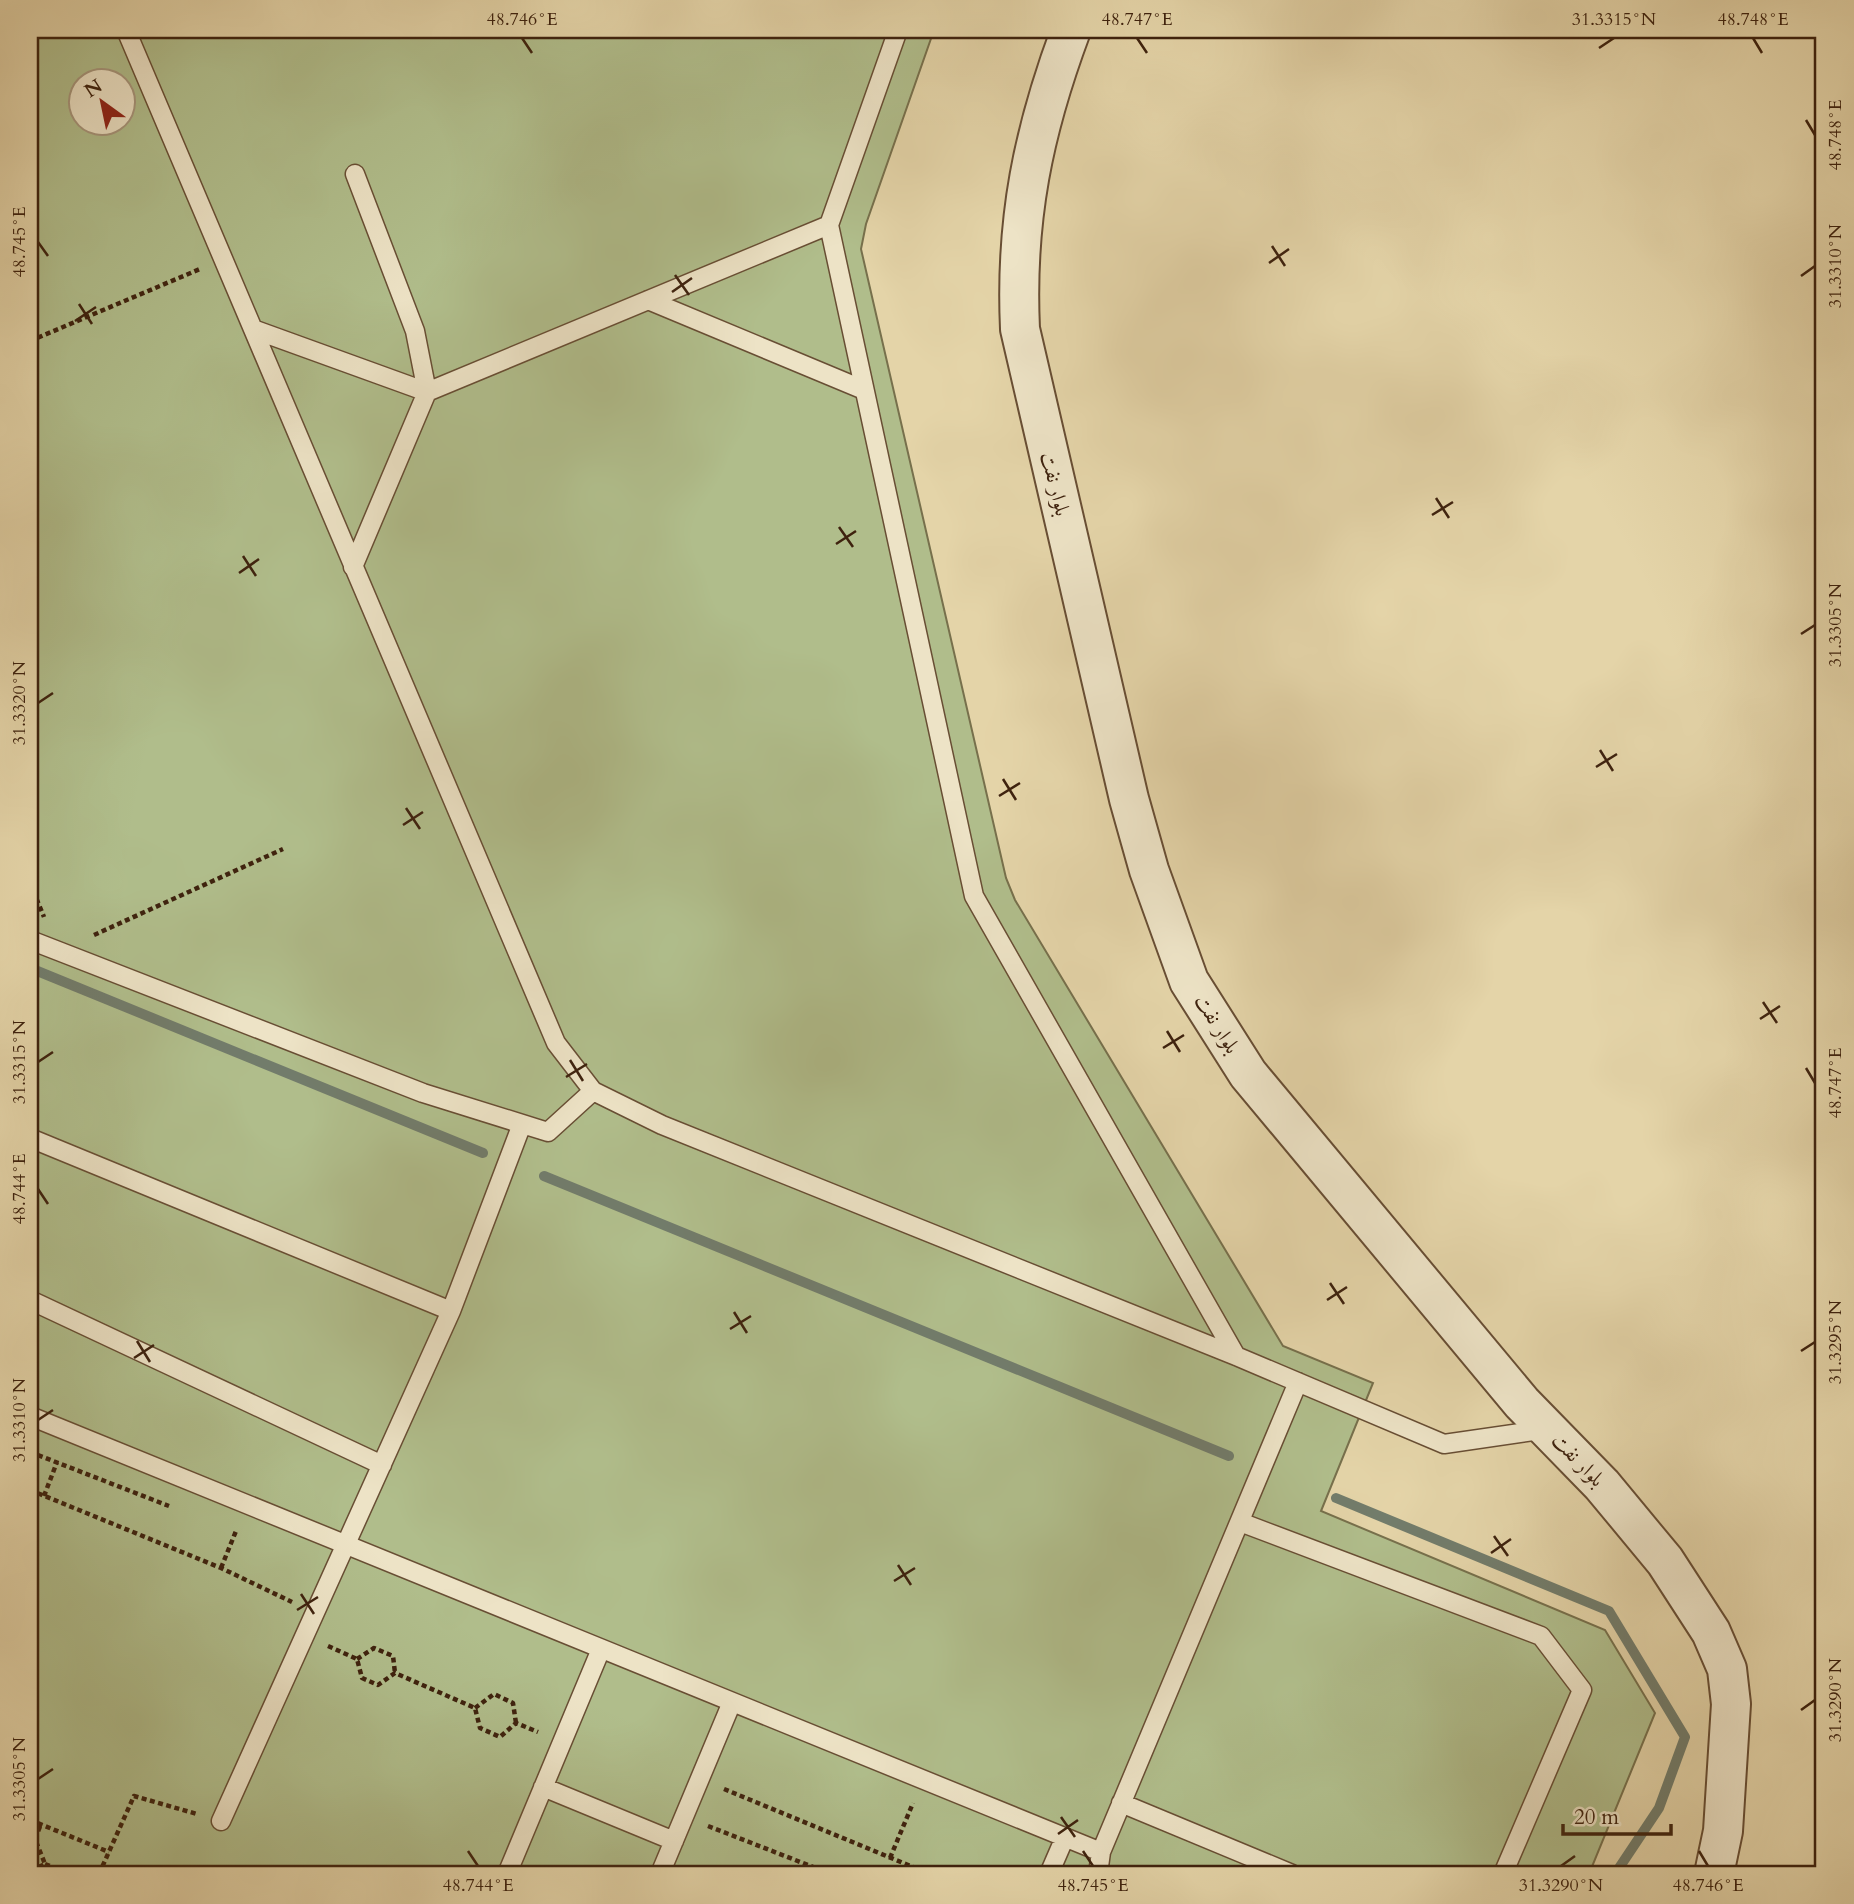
<svg xmlns="http://www.w3.org/2000/svg" width="1854" height="1904" font-family="Cardo,Amiri,serif">
<style>
.green{fill:#b0bd8b;stroke:#77704c;stroke-width:2;fill-rule:evenodd}
.lines{fill:none;stroke-linecap:round;stroke-linejoin:round}
.stream{stroke:#727c6b;stroke-width:10}
.service-casing{stroke:#684e34;stroke-width:21}
.tertiary-casing{stroke:#684e34;stroke-width:42}
.path{stroke:#3e220e;stroke-width:4.5;stroke-dasharray:5 3.5;stroke-linecap:butt}
.service{stroke:#ede3c6;stroke-width:18}
.tertiary{stroke:#ede3c6;stroke-width:38}
.ticks{fill:none;stroke:#3e220e;stroke-width:2.5}
.labels{text-anchor:middle;dominant-baseline:central;stroke-width:5;stroke-linejoin:round;paint-order:stroke}
.street-label{font-size:21px;fill:#3e220e;stroke:#ede3c6}
.neatline{fill:none;stroke:#3e220e;stroke-width:2.5}
.ticks-label{font-size:18px;text-anchor:middle;fill:#3e220e}
</style>
<rect width="100%" height="100%" fill="#e4d4a8"/>
<filter id="stains"><feTurbulence type="fractalNoise" baseFrequency=".00286" numOctaves="4"/><feColorMatrix values="0 0 0 0 .2 0 0 0 0 .09 0 0 0 0 .02 0 0 0 .5 -.17"/></filter>
<radialGradient id="worn" r=".72"><stop offset=".6" stop-color="#630" stop-opacity="0"/><stop offset="1" stop-color="#630" stop-opacity=".3"/></radialGradient>
<path class="green" d="M30,30H934L866,224L861,249L1006,878L1015,900L1283,1346L1373,1383L1321,1511L1605,1630L1655,1713L1589,1874H30ZM80,80H122V122H80Z"/>
<g class="lines">
<path class="stream" d="M30,968L483,1153
M544,1176L1229,1456
M1336,1498L1609,1611L1685,1737L1659,1808L1615,1874"/>
<g class="service-casing">
<path id="service" d="M126,30L556,1043L593,1091L662,1125L1236,1356L1444,1444L1547,1429
M898,30L829,225L974,896L1236,1356
M648,300L864,390
M253,329L427,392L829,225
M353,567L427,392L415,331L355,174
M30,940L423,1093L548,1132L593,1091
M30,1138L451,1311
M30,1300L382,1465
M30,1416L1101,1852
M1240,1522L1541,1636L1582,1690L1503,1874
M543,1787L674,1841
M1121,1803L1292,1874
M221,1821L451,1311L522,1124
M507,1874L601,1649
M660,1874L732,1702
M1049,1874L1065,1837
M1098,1874L1101,1852L1298,1382"/>
</g>
<g class="tertiary-casing">
<path id="tertiary" d="M1071,30C1033,132 1015,220 1020,329L1129,799L1149,870L1189,981L1248,1074L1522,1403L1602,1485L1665,1561L1711,1632L1727,1669L1731,1704L1723,1831L1714,1874"/>
</g>
<path class="path" d="M30,341L200,269
M30,883L44,917
M94,935L283,849
M30,1452L169,1506
M30,1490L221,1568L292,1602
M44,1496L57,1462
M221,1568L236,1531
M328,1646L357,1659L362,1678L378,1685L395,1673L475,1708L480,1728L500,1737L516,1723L538,1732
M357,1659L374,1648L393,1656L395,1673
M475,1708L494,1694L513,1703L516,1723
M724,1789L930,1874
M30,1820L109,1852
M708,1826L831,1874
M35,1839L41,1824
M30,1841L35,1839L45,1864L30,1871
M890,1858L913,1803
M45,1864L69,1874
M99,1874L134,1796L197,1814"/>
<use href="#service" class="service"/>
<use href="#tertiary" class="tertiary"/>
</g>
<path class="ticks" d="M522,38L532,53M1137,38L1147,53M1753,38L1762,53M1599,48L1614,38M1806,120L1815,135M38,242L48,256M1272,246L1285,266M1269,263L1289,249M675,275L689,295M1801,276L1815,266M672,292L692,278M79,304L92,324M75,321L96,307M1436,498L1449,518M1432,515L1453,502M839,527L853,547M836,544L856,531M243,556L256,576M239,573L259,559M1801,634L1815,625M38,703L53,693M1600,750L1613,771M1596,767L1617,754M1003,779L1016,800M999,796L1020,783M406,808L420,829M403,825L423,812M1763,1002L1777,1023M1760,1019L1780,1006M1167,1031L1180,1052M1163,1048L1184,1035M570,1060L583,1081M38,1062L53,1052M1806,1068L1815,1083M566,1077L587,1064M38,1189L48,1204M1330,1283L1344,1304M1327,1300L1347,1287M734,1312L747,1333M730,1329L751,1316M137,1341L150,1362M1801,1351L1815,1342M134,1358L154,1345M38,1420L53,1410M1494,1536L1508,1556M1491,1553L1511,1539M898,1565L911,1585M894,1581L915,1568M301,1594L314,1614M297,1610L318,1597M1801,1710L1815,1700M38,1779L53,1769M1061,1817L1075,1837M1058,1834L1078,1820M468,1851L478,1866M1083,1851L1093,1866M1699,1851L1708,1866M1561,1866L1575,1856"/>
<g class="labels">
<g class="street-label">
<text transform="translate(1055 484) rotate(76)">بلوار نفت</text>
<text transform="translate(1217 1024) rotate(58)">بلوار نفت</text>
<text transform="translate(1578 1460) rotate(46)">بلوار نفت</text>
</g>
</g>
<rect width="1854" height="1904" fill="none" stroke="#e4d4a8" stroke-width="77"/>
<g transform="translate(102 102) rotate(327)"><circle r="33" fill="#ede3c6" stroke="#a7967c" stroke-width="2"/>
<path d="M0-5L12 26L0 18L-12 26Z" fill="#8f2418"/>
<text y="-10" font-size="19" font-weight="bold" text-anchor="middle" fill="#3e220e">N</text>
</g>
<path d="M1563 1824v10h108v-10" fill="none" stroke="#3e220e" stroke-width="3.5"/>
<text x="1574" y="1824" font-size="21" fill="#3e220e" stroke="#ede3c6" stroke-width="5" paint-order="stroke">20 m</text>
<rect x="38" y="38" width="1777" height="1828" class="neatline"/>
<g class="ticks-label">
<text x="522" y="25">48.746°E</text>
<text x="1137" y="25">48.747°E</text>
<text x="1614" y="25">31.3315°N</text>
<text x="1753" y="25">48.748°E</text>
<text transform="translate(1835 135) rotate(-90)" y="6">48.748°E</text>
<text transform="translate(19 242) rotate(-90)" y="6">48.745°E</text>
<text transform="translate(1835 266) rotate(-90)" y="6">31.3310°N</text>
<text transform="translate(1835 625) rotate(-90)" y="6">31.3305°N</text>
<text transform="translate(19 703) rotate(-90)" y="6">31.3320°N</text>
<text transform="translate(19 1062) rotate(-90)" y="6">31.3315°N</text>
<text transform="translate(1835 1083) rotate(-90)" y="6">48.747°E</text>
<text transform="translate(19 1189) rotate(-90)" y="6">48.744°E</text>
<text transform="translate(1835 1342) rotate(-90)" y="6">31.3295°N</text>
<text transform="translate(19 1420) rotate(-90)" y="6">31.3310°N</text>
<text transform="translate(1835 1700) rotate(-90)" y="6">31.3290°N</text>
<text transform="translate(19 1779) rotate(-90)" y="6">31.3305°N</text>
<text x="478" y="1891">48.744°E</text>
<text x="1093" y="1891">48.745°E</text>
<text x="1561" y="1891">31.3290°N</text>
<text x="1708" y="1891">48.746°E</text>
</g>
<rect width="100%" height="100%" filter="url(#stains)"/>
<rect width="100%" height="100%" fill="url(#worn)"/>
</svg>
